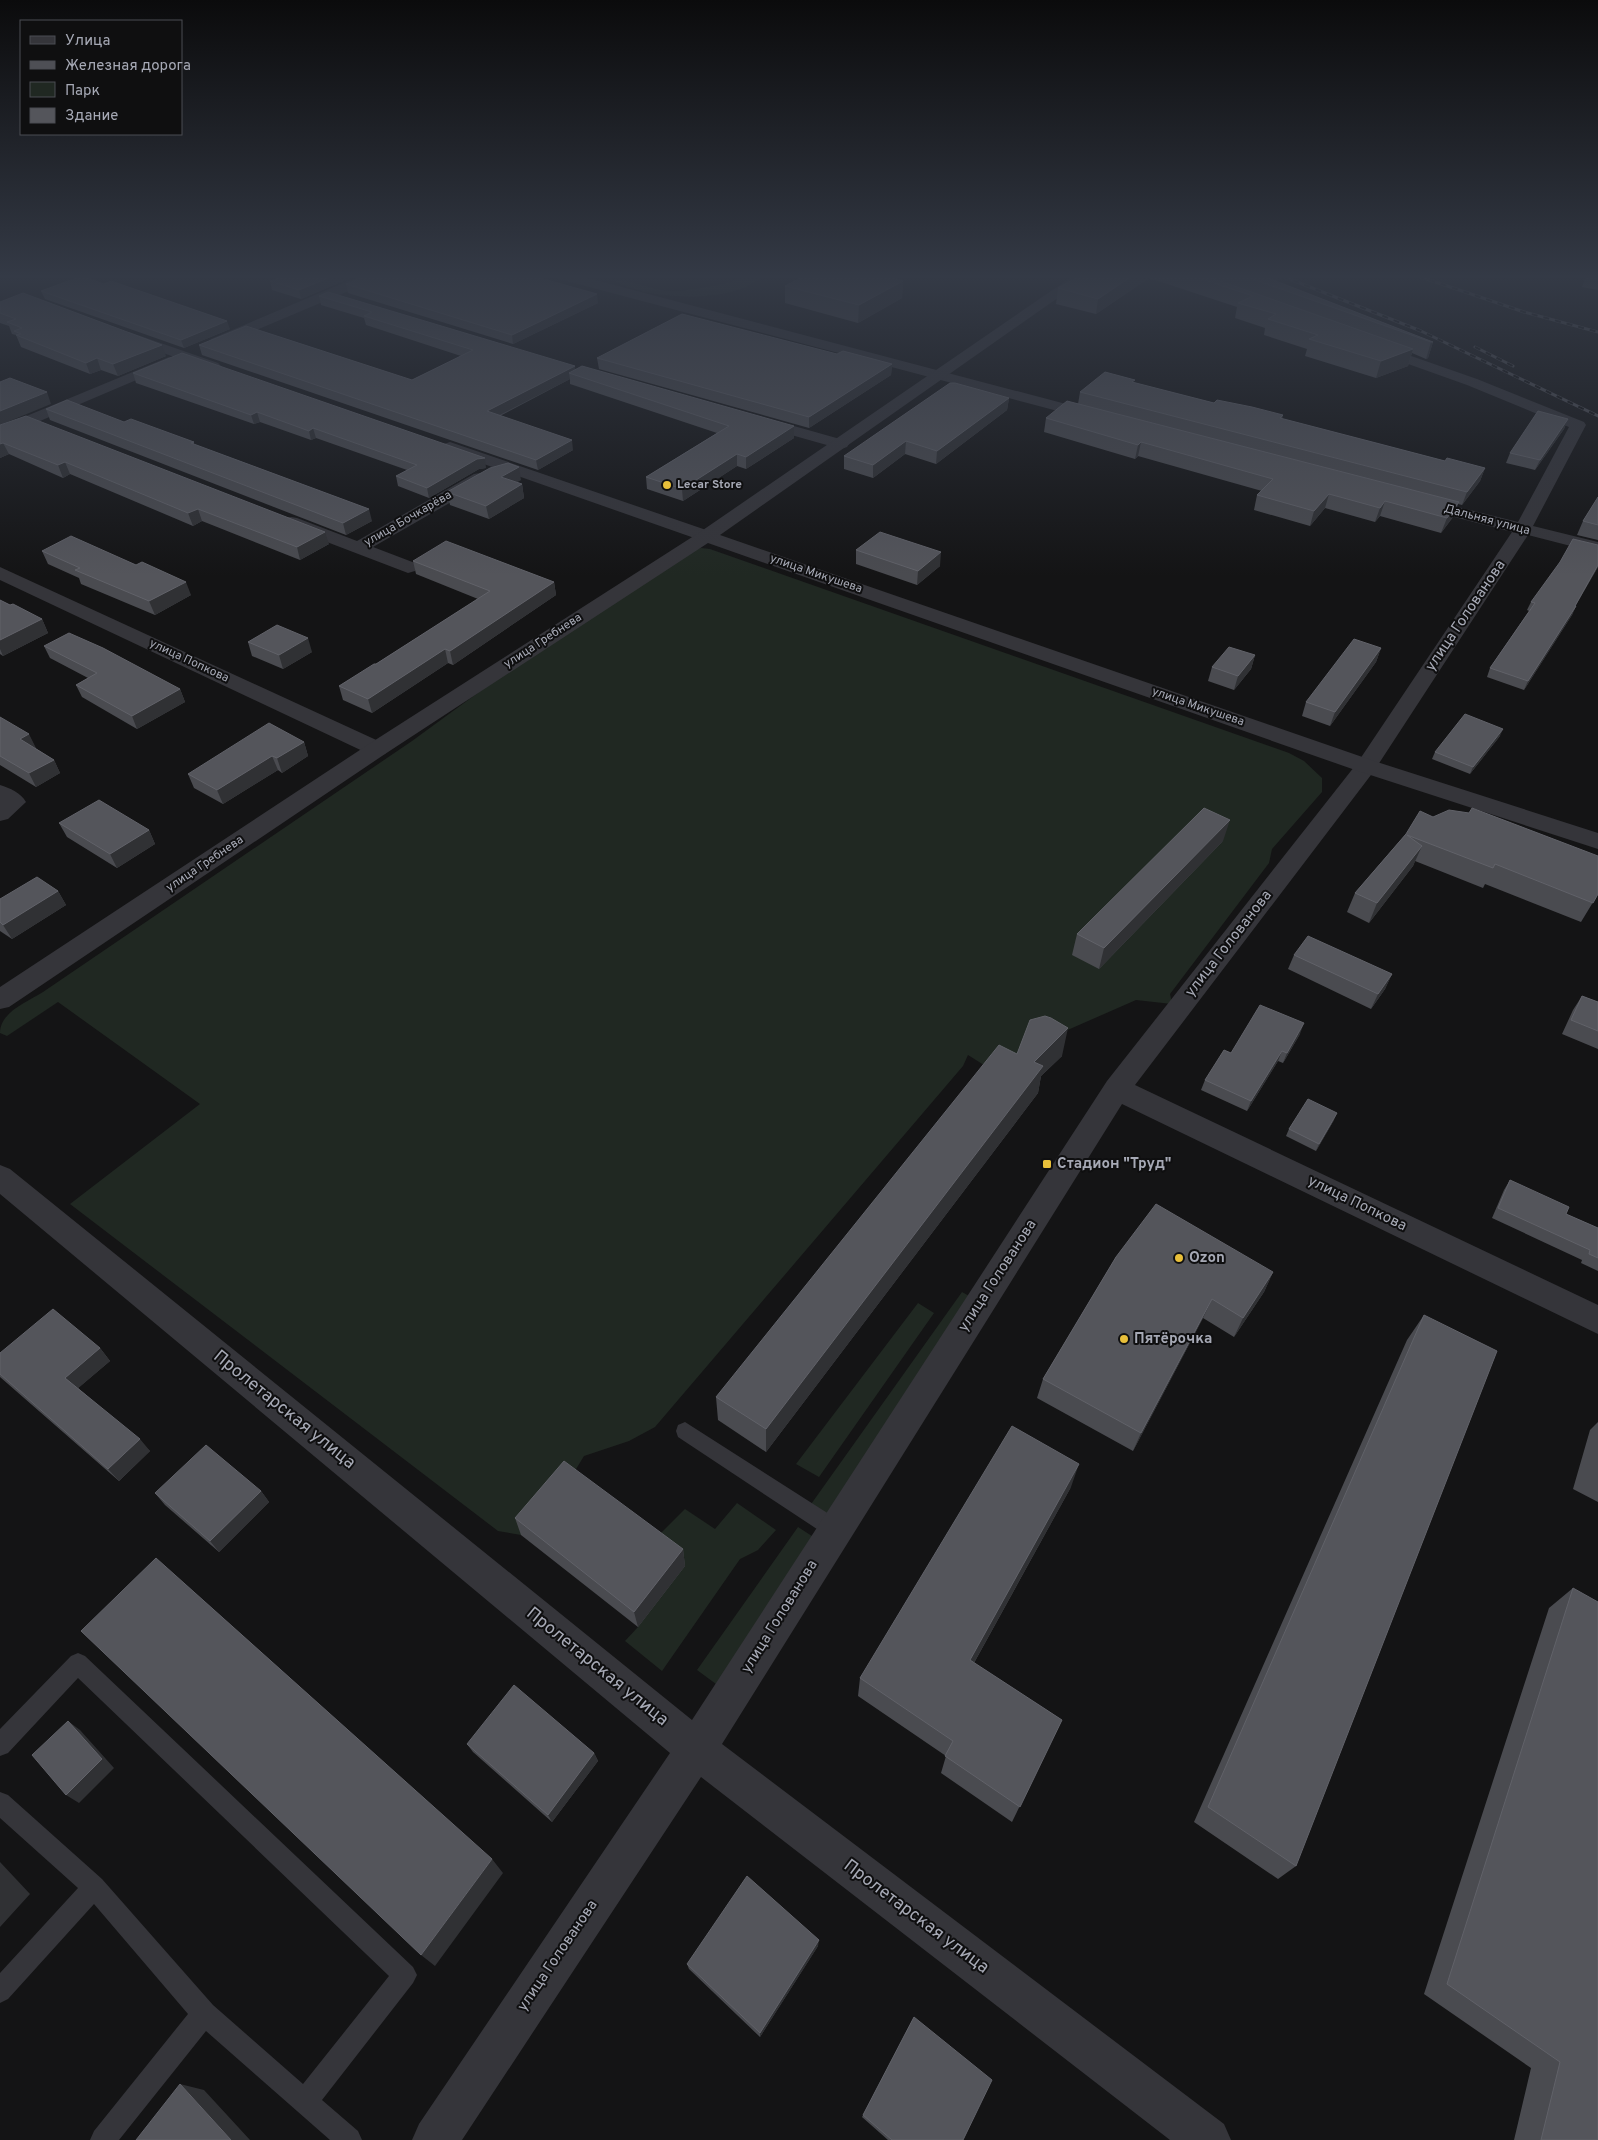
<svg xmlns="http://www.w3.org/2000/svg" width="1598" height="2140" font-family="Overpass,sans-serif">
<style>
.green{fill:#202822}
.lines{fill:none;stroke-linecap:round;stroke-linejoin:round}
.service{fill:#35353a;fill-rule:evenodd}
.minor{fill:#35353a;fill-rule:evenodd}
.tertiary{fill:#35353a;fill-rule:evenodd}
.rail-casing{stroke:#4e4f55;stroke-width:3}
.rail{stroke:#0f0f10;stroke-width:2;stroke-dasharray:6;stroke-linecap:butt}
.wall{fill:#4a4b50}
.shaded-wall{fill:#303134}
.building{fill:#54555b;stroke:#616269}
.poi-dot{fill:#e8bf3a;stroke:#0f0f10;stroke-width:2}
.labels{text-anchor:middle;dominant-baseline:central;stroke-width:4;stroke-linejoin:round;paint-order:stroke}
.far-poi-label{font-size:12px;font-weight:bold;fill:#a6a9b5;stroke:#0f0f10;text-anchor:start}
.far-street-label{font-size:12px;fill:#a6a9b5;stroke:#0f0f10}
.street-label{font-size:15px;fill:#a6a9b5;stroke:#0f0f10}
.poi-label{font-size:15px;font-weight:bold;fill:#a6a9b5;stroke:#0f0f10;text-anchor:start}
.near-street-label{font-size:18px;fill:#a6a9b5;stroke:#0f0f10}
</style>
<rect width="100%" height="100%" fill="#141415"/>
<path class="green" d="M745,276H763C757,280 752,284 746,287C710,302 649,299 614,281C634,279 651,291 671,291C684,292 737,283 745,276Z
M701,548L710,549L1289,753L1304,761L1322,778V792L1272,849L1269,863L1170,994L1172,1004L1136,1000L1022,1050L995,1072L968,1055L963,1066L655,1427L629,1441L584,1456L570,1479L521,1535L498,1531L70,1204L200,1104L58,1002L7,1036L0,1033C0,1012 27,1002 43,992L412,741L490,684L697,549Z
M962,1292L978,1301L832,1522L809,1507Z
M918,1303L934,1313L819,1477L796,1464Z
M737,1503L776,1530L758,1550L740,1559L662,1671L625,1641L638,1627L653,1541L685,1509L715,1529Z
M798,1527L818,1540L716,1684L697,1670Z"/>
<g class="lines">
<path class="service" d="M685,1422L843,1523L846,1530L843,1537L836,1540L829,1537L678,1437L676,1431L678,1425Z
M78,1653L85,1656L413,1967L417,1975L413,1983L322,2100L358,2131L362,2140H330L206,2031L119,2140H90L94,2131L188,2014L94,1904L8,1999L0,2003V1973L78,1888L0,1818V1792L8,1795L102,1879L213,2005L303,2084L389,1976L78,1678L8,1753L0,1756V1729L71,1656Z"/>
<path class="minor" d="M360,276H379L377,279L221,345H211L209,342L211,339Z
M557,276H580L1100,413L1102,416L1100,419H1088L559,279Z
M129,332L218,363L221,366L218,369H208L124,339L122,336L124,333Z
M1374,343L1477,379L1584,422L1586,425L1533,526L1598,542V553L1528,535L1374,771L1135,1085L1598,1305V1334L1122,1104L722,1744L1224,2124L1231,2140H1170L701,1777L462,2140H412L419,2124L670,1753L0,1194V1165L10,1169L692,1720L1107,1081L1358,762L1512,532L1412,506L1409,502L1412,498L1418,497L1518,522L1569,427L1467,385L1369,350L1367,347L1369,344Z
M169,357L174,358L176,361L174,364L0,438V427Z
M758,416L847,441L849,444L847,447L841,449L752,424L750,421L752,418Z
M450,442L712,532L715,536L712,540L706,541L700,540L444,450L442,447L444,444Z
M480,473L486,474L489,478L486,482L373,547L415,563L417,567L415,571L408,573L285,526L282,522L285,518L291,517L297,518L357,541L474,474Z
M0,567L385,744L388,749L385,754L377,756L369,754L0,580Z
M0,785C10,788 21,793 26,802L8,819L0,821Z"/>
<path class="tertiary" d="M1073,276H1089L720,535L1374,761L1598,833V849L1358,771L708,543L385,754L9,1007L0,1009V987L369,744L700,532Z"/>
<g class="rail-casing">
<path id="rail" d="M1282,276L1421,331L1598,416
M1418,276L1524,312L1598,332
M1475,347L1513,366"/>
</g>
<use href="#rail" class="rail"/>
</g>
<path class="wall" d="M283,276H355L301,299L272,290L270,281Z
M1079,276H1288L1275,281L1433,342L1428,358L1426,359L1412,353L1408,366L1376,378L1305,356L1307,349L1264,335L1265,328L1235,318L1237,307L1149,278L1096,314L1056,304L1058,288Z
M1586,276H1598V290L1582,287Z
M903,281L902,298L858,323L785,303V286Z
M104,284L230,329L184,348L45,299L41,291Z
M346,284L598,303L513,344L348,293Z
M319,296L575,370L794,438L746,469L737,466L683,501L647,489L646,477L717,433L570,384V379L500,416L573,450L538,470L202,355L199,345L412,380L461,356L366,325L364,318L321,305Z
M0,302L166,356L118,376L101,370L90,374L21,347L16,335L12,334L9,326L0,323Z
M837,354L892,364L891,375L809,428L599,369L597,358Z
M133,373L486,468L479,469L429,498L398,486L396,476L407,470L316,438L311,440L260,422L254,424L136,383Z
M1134,383L1214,403L1283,415L1282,419L1445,461L1485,468L1480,481L1462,505L1458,504L1453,517L1441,533L1380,516L1375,522L1325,508L1310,526L1254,510L1257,495L1262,491L1138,456L1135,459L1044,432L1046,418L1078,404L1080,392Z
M1009,398L1007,410L936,464L905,454L873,478L844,469V456Z
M46,409L124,422L194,442V445L372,521L346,535L50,420Z
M1568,419L1564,429L1535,470L1506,463L1510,453Z
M0,425L329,544L300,560L202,521L193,526L70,474L63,478L9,454L0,458Z
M521,480L516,482L522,484L524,498L489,519L450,505L447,492Z
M1598,497V540L1577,535L1583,521Z
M1598,545V567L1575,606H1576L1572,615L1524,690L1487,677L1490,668L1529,611L1527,610L1531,602Z
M856,550L940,566L917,585L856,564Z
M42,551L136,565L191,595L155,615L81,584L79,578L48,564Z
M413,561L554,582L556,595L453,665L448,663L372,713L343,700L339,686L376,664L478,599L416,574Z
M0,600L10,605L42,619L48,633L3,656L0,654Z
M248,642L312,652L283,669L252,656Z
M44,646L180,689L185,702L137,729L82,697L76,685L88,678L50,658Z
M1381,648L1376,662L1330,726L1302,716L1306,702Z
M1255,655L1251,669L1234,690L1208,681L1212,667Z
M0,717L36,748H35L54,760L60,773L36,787L0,765Z
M1500,736L1470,774L1432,759L1435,752Z
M304,742L308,756L282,773L278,770L223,804L194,788L188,774Z
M59,823L149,830L155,844L117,868L67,837Z
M1406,834L1598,894L1581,922L1485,884L1483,888L1415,861L1413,866L1369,923L1347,912L1355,893Z
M1223,841L1099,969L1072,955L1077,934Z
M58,891L66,905L12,939L0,931V899Z
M1294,955L1392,974L1385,989L1371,1009L1288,969Z
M1582,996L1598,1002V1049L1562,1034L1573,1010Z
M1300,1034L1283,1063L1278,1061L1247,1111L1201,1090L1205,1080L1231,1053Z
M1017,1054L1062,1056L1041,1076L1038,1093L766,1452L718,1420L716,1397Z
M1334,1120L1316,1151L1286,1136L1289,1129Z
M1510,1180L1566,1214L1598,1228V1271L1581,1263L1582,1260L1492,1218L1504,1190Z
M1116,1257L1273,1272L1264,1292L1234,1337L1203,1318L1133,1451L1037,1398L1043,1379Z
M1424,1315L1296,1866L1278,1879L1194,1822L1407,1340Z
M100,1348L110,1361L78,1388L150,1451L119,1481L0,1377V1353Z
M1598,1422V1502L1573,1489L1590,1430Z
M1071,1487L974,1663L1062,1720L1012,1822L941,1773L946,1756L858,1696L860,1678Z
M261,1491L269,1502L219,1552L165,1505L155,1493Z
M515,1518L683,1549L685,1566L638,1627L521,1535Z
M1573,1588L1598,2140H1514L1531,2068L1424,1994L1549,1608Z
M467,1744L594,1753L598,1761L552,1822L473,1752Z
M818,1946L760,2037L689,1969L687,1964Z
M914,2017L963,2140H888L862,2117Z"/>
<path class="shaded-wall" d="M333,276H355L301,299L299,290Z
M1132,276H1150L1149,278L1096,314L1098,299Z
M1257,276H1288L1267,284Z
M903,281L902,298L858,323L859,305Z
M597,294L598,303L513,344L512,335Z
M227,321L230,329L184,348L181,340Z
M1431,342H1433L1428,358L1426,359Z
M162,345L166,356L118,376L113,364Z
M1413,349L1408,366L1376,378L1381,361Z
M97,358L101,370L90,374L86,363Z
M892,364L891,375L809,428V417Z
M575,366L576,375L569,373L570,379L488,421L487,411Z
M47,392L51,404L0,425V411Z
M1009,398L1007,410L936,464L937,451Z
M257,412L260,422L254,424L251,415Z
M1568,419L1564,429L1535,470L1540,460Z
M794,426V438L746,469V457Z
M313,428L316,438L311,440L309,431Z
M572,440L573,450L538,470L536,460Z
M906,441L905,454L873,478V465Z
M1141,442L1138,456L1135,459L1138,445Z
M3,443L9,454L0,458V444Z
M737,454V466L683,501L682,489Z
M485,458L486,468L479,469L429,498L427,488L477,459Z
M65,462L70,474L63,478L58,465Z
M519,467L521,480L503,490L501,477Z
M1485,468L1480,481L1462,505L1467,492Z
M522,484L524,498L489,519L486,506Z
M1329,494L1325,508L1310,526L1314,511Z
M1385,501L1380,516L1375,522L1380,508Z
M1459,502L1453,517L1441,533L1447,518Z
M198,509L202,521L193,526L188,513Z
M369,509L372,521L346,535L343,523Z
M325,532L329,544L300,560L297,547Z
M941,552L940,566L917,585L918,571Z
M1598,565V567L1571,614L1575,606Z
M186,582L191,595L155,615L149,601Z
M554,582L556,595L453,665L450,651Z
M1576,606L1572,615L1524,690L1528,681Z
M42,619L48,633L3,656L0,649V640Z
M308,638L312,652L283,669L279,655Z
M1381,648L1376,662L1330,726L1335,712Z
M445,649L448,663L372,713L368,699Z
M1255,655L1251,669L1234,690L1238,676Z
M180,689L185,702L137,729L132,716Z
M1503,729L1500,736L1470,774L1473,767Z
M29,734L36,748L27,753L20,739Z
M304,742L308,756L282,773L277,758Z
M272,756L278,770L223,804L217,790Z
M54,760L60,773L36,787L29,773Z
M1230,820L1223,841L1099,969L1104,948Z
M149,830L155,844L117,868L110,854Z
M1422,846L1413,866L1369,923L1377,903Z
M58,891L66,905L12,939L3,925Z
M1392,974L1385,989L1371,1009L1378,994Z
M1304,1023L1300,1034L1283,1063L1287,1053Z
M1068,1028L1062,1056L1041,1076L1038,1093L766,1452V1429L1034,1062Z
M1282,1051L1278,1061L1247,1111L1251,1101Z
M1337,1113L1334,1120L1316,1151L1319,1144Z
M1273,1272L1264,1292L1234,1337L1243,1318Z
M1212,1299L1203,1318L1133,1451L1141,1433Z
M100,1348L110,1361L76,1390L65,1378Z
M140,1439L150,1451L119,1481L108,1469Z
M1079,1464L1071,1487L965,1679L970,1660Z
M261,1491L269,1502L219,1552L210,1541Z
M683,1549L685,1566L638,1627L634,1612Z
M68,1721L80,1730L114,1768L79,1803L66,1795Z
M594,1753L598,1761L552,1822L548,1815Z
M492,1859L503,1873L435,1966L421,1955Z
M0,1862L30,1894L0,1927Z
M819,1940L818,1946L760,2037V2033Z
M180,2084L204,2090L250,2140H231Z"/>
<path class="building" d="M82,276L104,284L111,281L227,321L181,340L41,291Z
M283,276H333L299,290L270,281Z
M366,276H533L597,294L512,335L346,284Z
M804,276H885L903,281L859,305L785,286Z
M1079,276H1132L1098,299L1058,288Z
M1193,276H1206L1413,349L1381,361L1309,339L1318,335L1268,319L1276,314L1238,303L1253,296Z
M1244,276H1263L1433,342H1431Z
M328,292L575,366L487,411L572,440L536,460L199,345L246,326L412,380L473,350L364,316L372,312L319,296Z
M23,293L162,345L113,364L97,358L86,363L16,335L21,334L14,331L22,328L7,322L16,319L0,313V302Z
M682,314L837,354L843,351L892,364L809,417L597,358Z
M182,353L485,458L477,459L427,488L396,476L417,465L313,428L309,431L257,412L251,415L133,373Z
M582,366L794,426L746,457L737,454L682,489L646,477L729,426L569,373Z
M1105,372L1135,380L1132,382L1214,403L1217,400L1252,407L1283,415L1280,418L1380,444L1445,461L1447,458L1485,468L1467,492L1080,392Z
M10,378L47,392L0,411V382Z
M950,383H955L1009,398L937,451L906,441L873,465L844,456Z
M67,400L124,422L131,419L194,442L191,443L369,509L343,523L46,409Z
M1067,401L1459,502L1447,518L1385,501L1380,508L1329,494L1314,511L1257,495L1273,479L1141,442L1138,445L1046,418Z
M1538,411L1568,419L1540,460L1510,453Z
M26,416L325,532L297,547L198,509L188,513L65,462L58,465L3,443L0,444V425Z
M508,463L519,467L501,477L522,484L486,506L447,492L490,468Z
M1598,497V525L1583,521Z
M880,532L941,552L918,571L856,550Z
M71,536L136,565L142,562L186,582L149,601L75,570L80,568L42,551Z
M1573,539L1598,545V565L1575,606H1576L1528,681L1490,668L1535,603L1531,602L1560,562Z
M446,541L554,582L450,651L445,649L368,699L339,686L374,664H376L490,591L413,561Z
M0,600L10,605L13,604L42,619L0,640Z
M277,625L308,638L279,655L248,642Z
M69,633L103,648L180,689L132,716L76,685L97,673L44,646Z
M1354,639L1381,648L1335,712L1306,702Z
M1229,647L1255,655L1238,676L1212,667Z
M1465,714L1503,729L1473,767L1435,752Z
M0,717L29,734L20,739L54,760L29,773L0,756Z
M269,723L304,742L277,758L272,756L217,790L188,774Z
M99,800L149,830L110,854L59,823Z
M1204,808L1230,820L1104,948L1077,934Z
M1472,808L1598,856V894L1593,903L1495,864L1493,868L1407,835L1422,846L1377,903L1355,893L1406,834L1420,811L1433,817L1449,810L1469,813Z
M37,877L58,891L3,925L0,922V899Z
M1308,936L1392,974L1378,994L1294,955Z
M1582,996L1598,1002V1031L1571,1020Z
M1260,1005L1304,1023L1287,1053L1282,1051L1251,1101L1205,1080L1224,1050L1231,1053Z
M1045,1016L1051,1018L1068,1028L1034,1062L1043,1066L766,1429L716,1397L999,1045L1017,1054L1030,1020Z
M1308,1099L1337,1113L1319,1144L1289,1129Z
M1510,1180L1569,1207L1566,1214L1598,1228V1258L1589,1254L1590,1250L1498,1208Z
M1156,1204L1273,1272L1243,1318L1212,1299L1141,1433L1043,1379L1116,1257Z
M53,1309L100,1348L65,1378L140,1439L108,1469L0,1374V1353Z
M1424,1315L1497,1351L1296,1866L1208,1807Z
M1012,1426L1079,1464L970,1660L1062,1720L1020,1807L945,1756L953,1741L860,1678Z
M206,1445L261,1491L210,1541L155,1493Z
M564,1461L683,1549L634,1612L515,1518Z
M156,1558L492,1859L421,1955L81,1631Z
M1573,1588L1598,1602V2140H1541L1560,2062L1447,1984Z
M514,1685L594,1753L548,1815L467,1744Z
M68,1721L102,1759L66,1795L32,1755Z
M747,1876L819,1940L760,2033L687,1964Z
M914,2017L992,2080L963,2140H892L863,2115Z
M180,2084L231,2140H136Z"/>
<linearGradient id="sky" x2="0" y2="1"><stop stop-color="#0b0b0c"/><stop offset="0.48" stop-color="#343a46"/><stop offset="1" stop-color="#343a46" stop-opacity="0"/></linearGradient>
<rect width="1598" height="576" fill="url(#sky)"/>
<g class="poi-dot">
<circle cx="667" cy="485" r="5"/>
<rect x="1042" y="1159" width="10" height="10" rx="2.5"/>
<circle cx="1179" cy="1258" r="5"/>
<circle cx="1124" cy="1339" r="5"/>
</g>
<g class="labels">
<g class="far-poi-label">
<text x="677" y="485">Lecar Store</text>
</g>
<g class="far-street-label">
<text transform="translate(408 519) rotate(-30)">улица Бочкарёва</text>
<text transform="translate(1487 520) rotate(15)">Дальняя улица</text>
<text transform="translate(816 574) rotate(19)">улица Микушева</text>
<text transform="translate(543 641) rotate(-33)">улица Гребнева</text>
<text transform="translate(189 661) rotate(25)">улица Попкова</text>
<text transform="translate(1198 707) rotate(19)">улица Микушева</text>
<text transform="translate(205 864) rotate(-34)">улица Гребнева</text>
</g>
<g class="street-label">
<text transform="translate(1466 616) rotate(-56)">улица Голованова</text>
<text transform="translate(1229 944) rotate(-52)">улица Голованова</text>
<text transform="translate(1357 1204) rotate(26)">улица Попкова</text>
<text transform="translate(998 1276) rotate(-57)">улица Голованова</text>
<text transform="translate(780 1617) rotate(-58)">улица Голованова</text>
<text transform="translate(558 1956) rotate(-56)">улица Голованова</text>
</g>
<g class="poi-label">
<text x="1057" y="1164">Стадион "Труд"</text>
<text x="1189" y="1258">Ozon</text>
<text x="1134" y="1339">Пятёрочка</text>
</g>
<g class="near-street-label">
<text transform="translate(284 1410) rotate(39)">Пролетарская улица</text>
<text transform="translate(597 1667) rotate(39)">Пролетарская улица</text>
<text transform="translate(916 1917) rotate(37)">Пролетарская улица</text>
</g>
</g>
<rect x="20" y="20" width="162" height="115" fill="#0f0f10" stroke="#4b4d52"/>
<rect x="30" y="36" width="25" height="8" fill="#35353a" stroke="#4b4d52"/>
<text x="65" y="45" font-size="15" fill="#a6a9b5">Улица</text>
<rect x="30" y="61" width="25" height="8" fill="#4e4f55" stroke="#4b4d52"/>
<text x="65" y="70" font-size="15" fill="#a6a9b5">Железная дорога</text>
<rect x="30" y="82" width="25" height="15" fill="#202822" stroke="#4b4d52"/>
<text x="65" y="95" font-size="15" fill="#a6a9b5">Парк</text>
<rect x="30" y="108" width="25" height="15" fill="#54555b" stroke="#4b4d52"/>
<text x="65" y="120" font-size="15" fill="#a6a9b5">Здание</text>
</svg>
